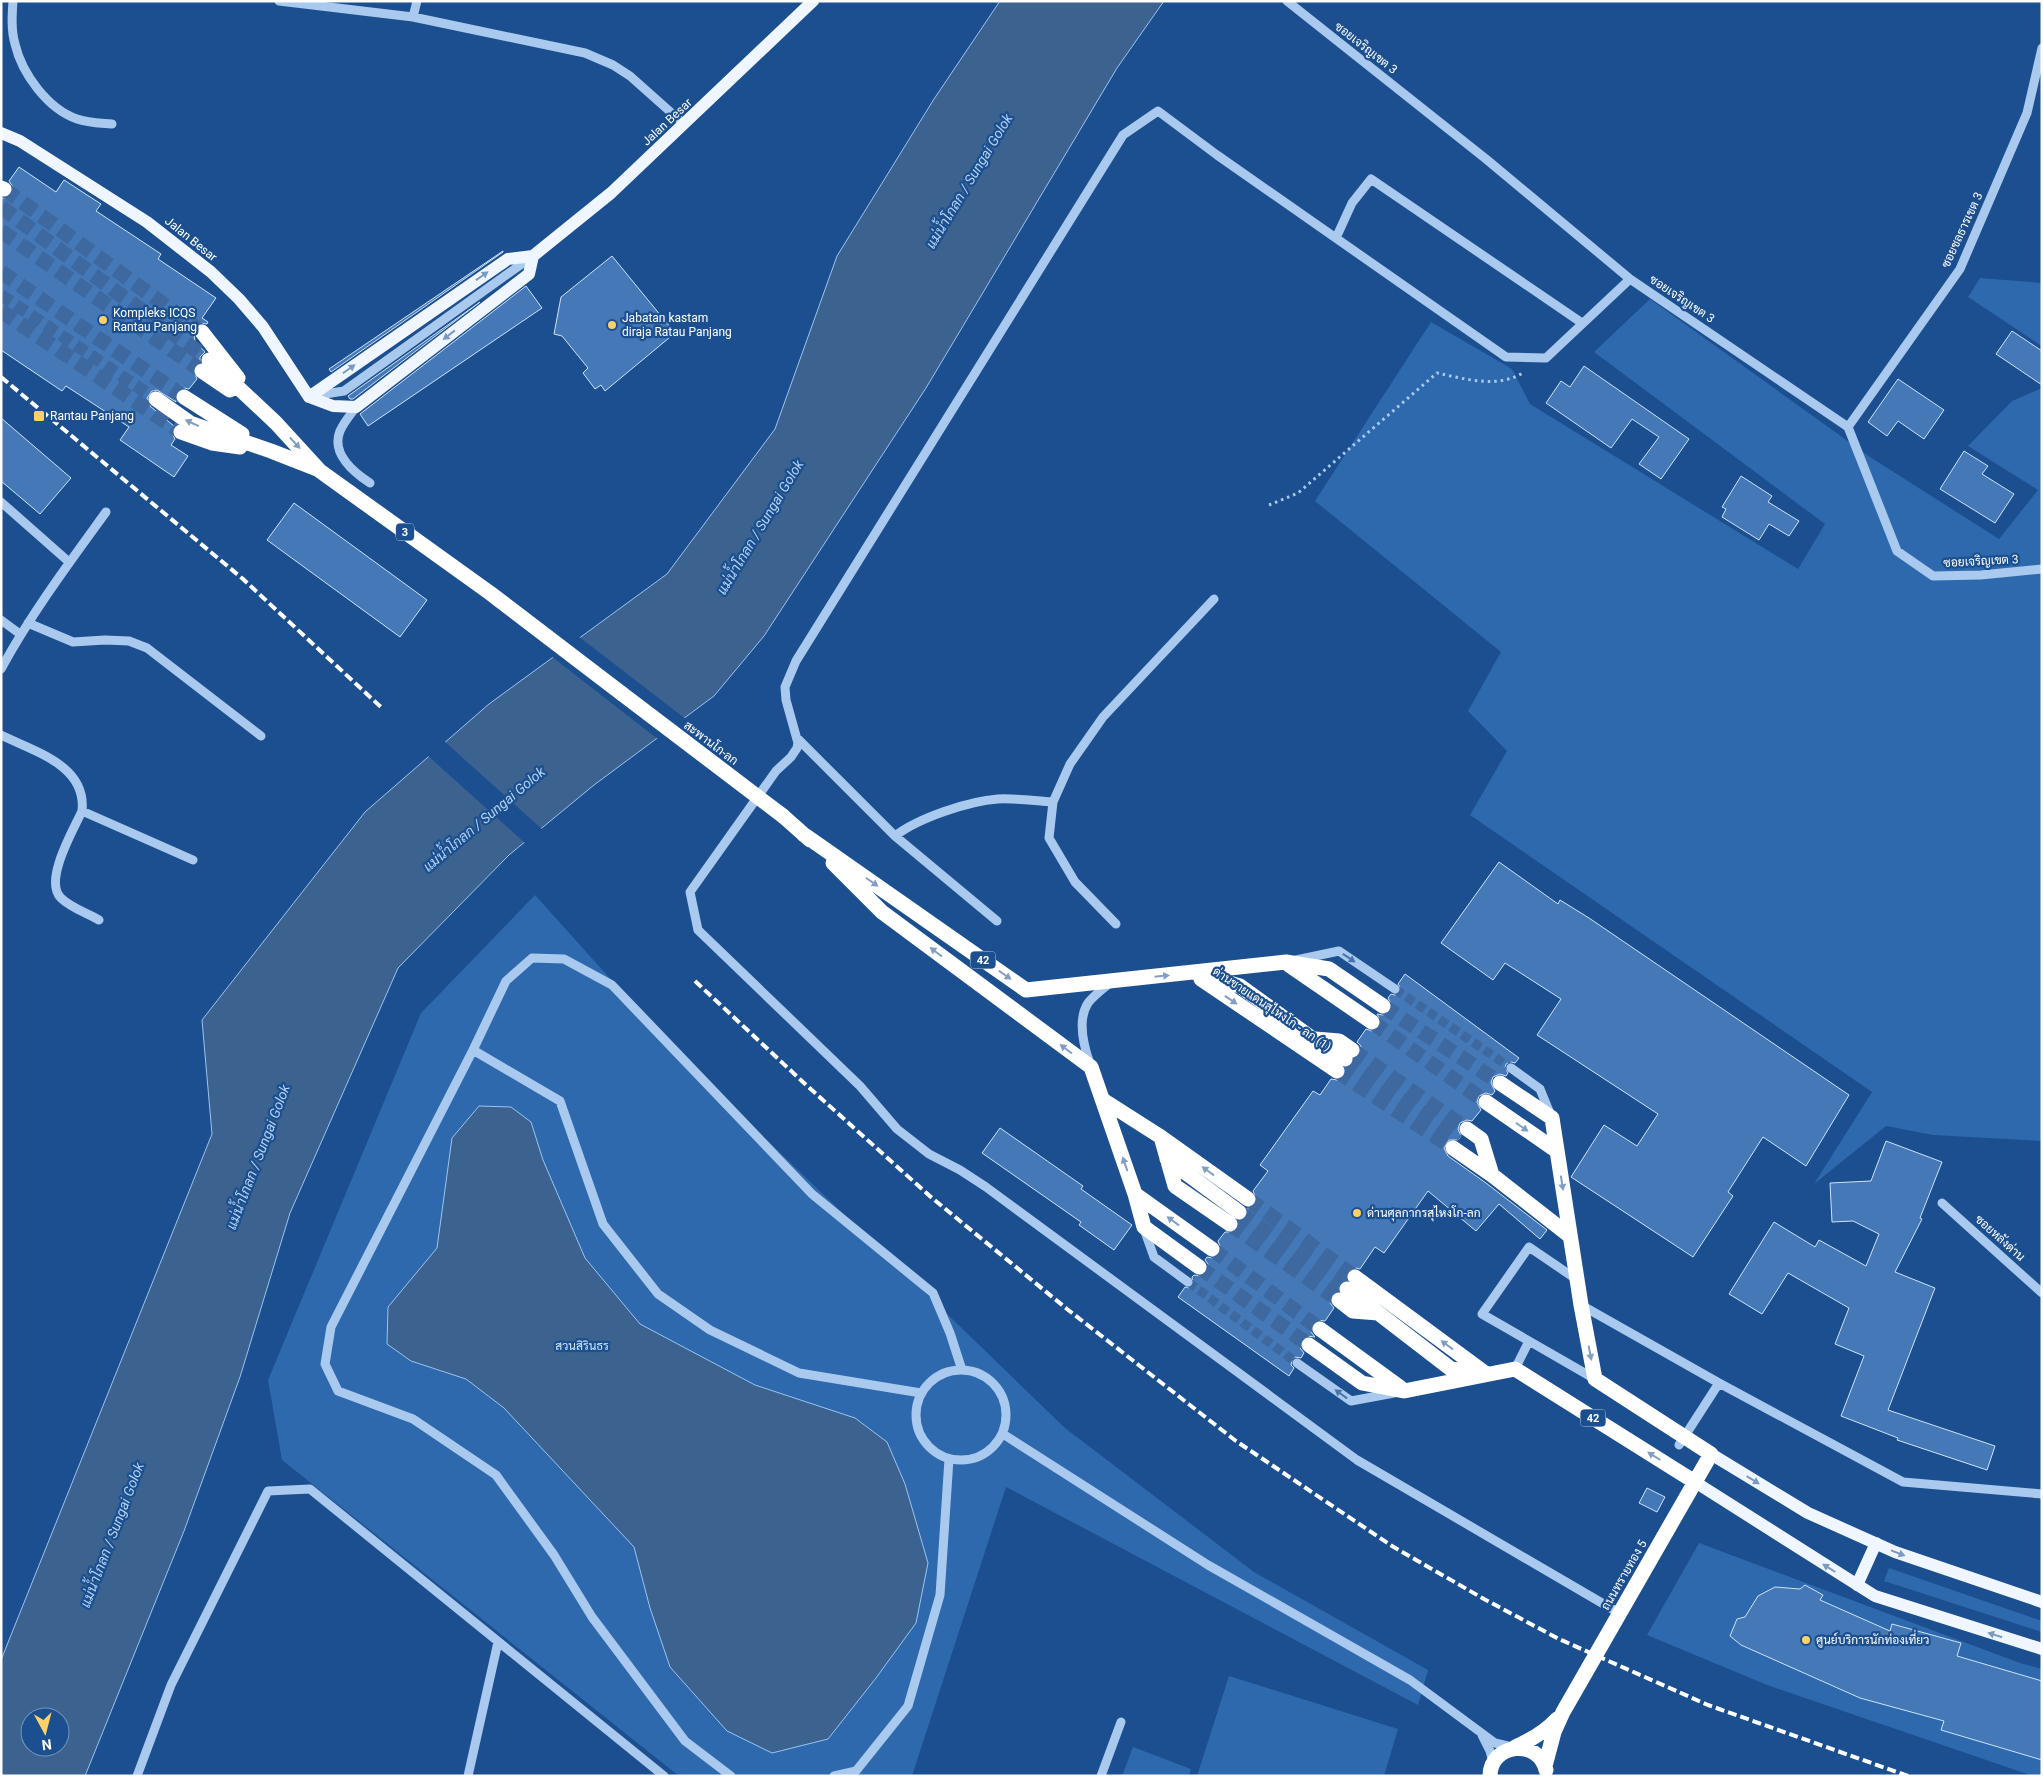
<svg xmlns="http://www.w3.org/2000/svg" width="2043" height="1777" font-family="Roboto,Sarabun,sans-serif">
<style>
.green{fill:#2e69ad}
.water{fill:#3c6290;stroke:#9cc4f0;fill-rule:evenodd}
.pier{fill:#1b4f8f}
.building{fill:#4478b7;stroke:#cfe3fa}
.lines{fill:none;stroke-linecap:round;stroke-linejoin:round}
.minor-tunnel{stroke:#3d69a0;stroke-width:9;stroke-dasharray:9 4.5;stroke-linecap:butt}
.major-tunnel{stroke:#3d69a0;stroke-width:12;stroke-dasharray:12 6;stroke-linecap:butt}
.highway-tunnel{stroke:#3d69a0;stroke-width:15;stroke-dasharray:15 8;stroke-linecap:butt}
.path{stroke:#a9c9ee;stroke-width:3;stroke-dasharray:2.5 4;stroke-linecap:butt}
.minor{stroke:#a9c9ee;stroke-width:9}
.major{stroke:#f0f6ff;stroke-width:12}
.highway{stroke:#fff;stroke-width:15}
.rail{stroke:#fff;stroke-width:4;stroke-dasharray:9 4;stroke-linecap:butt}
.highway-bridge{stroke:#fff;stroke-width:15}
.oneway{fill:#7b9ac1}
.oneway2{fill:#829ec1}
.oneway3{fill:#4674ac}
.poi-dot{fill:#ffd166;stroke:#1b4f8f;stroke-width:2}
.labels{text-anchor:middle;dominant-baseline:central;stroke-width:4.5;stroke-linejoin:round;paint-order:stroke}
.shield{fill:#1b4f8f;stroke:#bbcadd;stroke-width:1}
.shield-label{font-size:11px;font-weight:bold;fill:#fff}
.street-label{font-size:12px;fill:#fff;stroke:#1b4f8f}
.poi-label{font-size:12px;fill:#fff;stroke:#1b4f8f;text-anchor:start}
.park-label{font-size:12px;fill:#cfe3fa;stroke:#1b4f8f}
.water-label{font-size:14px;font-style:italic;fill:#b5d3f5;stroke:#1b4f8f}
</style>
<rect width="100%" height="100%" fill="#1b4f8f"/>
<path class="green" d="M1980,278L2042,283V346L1968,297Z
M1650,299L1870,457L1999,539L2038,490L1968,446L2012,401L2042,388V1141L1933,1135L1886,1126L1814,1184L1872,1092L1470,815L1507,751L1468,711L1501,652L1315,501L1431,322L1512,369L1530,404L1798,569L1825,524L1594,352Z
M535,895L677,1053L1065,1428L1254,1572L1428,1670L1418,1705L1006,1487L912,1776H679L282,1460L268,1380L421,1013Z
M1699,1543L2020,1663L2042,1669V1776H2033L1767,1685L1647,1635Z
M1889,1568L2042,1621V1632L1884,1581Z
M1229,1676L1398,1729L1384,1776H1197Z
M1133,1747L1191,1769L1189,1776H1122Z"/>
<path class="water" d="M1000,1H1164L1117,68L926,388L764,636L714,696L594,785L509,855L398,968L290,1213L240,1377L184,1531L85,1776H1V1660L212,1134L202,1020L365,812L489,704L667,574L775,429L837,256L934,99ZM30,1717H60V1747H30Z
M479,1106L511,1107L531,1122L543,1160L585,1258L640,1324L755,1385L855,1418L887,1442L905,1484L928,1563L916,1623L876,1678L828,1739L772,1753L727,1731L670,1667L650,1608L634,1547L504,1408L466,1379L411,1361L387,1344L388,1307L437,1248L452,1138Z"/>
<path class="pier" d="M578,636L687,720L659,740L551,656Z
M444,741L543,830L526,844L427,755Z"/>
<path class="building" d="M19,167L56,192L64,180L101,204L96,211L161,254L158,259L216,298L202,318L208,322L207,324L200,323L193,329L195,341L205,352L200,357V362L195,365L193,370L197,379L189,389L184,388L176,392L175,396L176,402L157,390L152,391L147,398L150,406L174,426L172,433L175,439L171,445L188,456L174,477L120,440L129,427L66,386L62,391L1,350V198H6L13,192V187L9,181Z
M503,251V252L331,372L329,369Z
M612,256L675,333L605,391L601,385L595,389L583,373L588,368L562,336L554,334L561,297Z
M526,286L542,308L368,426L360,414Z
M480,302L353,399H350L348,396Z
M2012,331L2042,351V385L1996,354Z
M1584,366L1689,439L1661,479L1639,464L1659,437L1632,419L1611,448L1546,403L1561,381L1570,387Z
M1898,379L1944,410L1924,439L1898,421L1887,436L1868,422Z
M1,418L71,478L40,514L1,481Z
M1964,451L1988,466L1982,474L2014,494L1995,523L1940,489Z
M1741,476L1772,496L1768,502L1799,521L1789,536L1769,524L1759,540L1722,517L1726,509L1722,507Z
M294,503L427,600L400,637L267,540Z
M1499,862L1558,904L1560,900L1589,918L1849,1095L1806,1166L1763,1137L1728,1192L1733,1196L1693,1257L1571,1177L1604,1125L1637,1146L1658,1114L1537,1035L1561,999L1505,963L1493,980L1441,943Z
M1405,974L1519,1058L1515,1063L1511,1062L1506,1064L1505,1068L1508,1073L1506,1076L1500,1074L1493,1077L1491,1083L1495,1091L1492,1095L1486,1093L1479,1096L1477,1102L1481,1110L1472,1121L1467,1120L1460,1123L1458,1129L1461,1136L1458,1140H1449L1444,1148L1448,1156L1486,1183L1547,1230L1540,1239L1499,1204L1476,1231L1428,1191L1384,1253L1375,1247L1360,1269L1356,1268L1348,1271L1346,1280L1340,1283L1338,1291L1331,1295L1330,1303L1334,1308L1325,1321L1317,1320L1312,1324L1311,1332L1315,1337L1306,1336L1301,1340L1300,1348L1304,1353L1301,1358L1295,1357L1292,1360L1291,1365L1294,1368L1289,1376L1178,1297L1185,1287L1190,1288L1193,1285L1192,1277L1194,1275L1202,1276L1207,1272L1208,1264L1205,1260L1207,1257L1212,1258L1219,1255L1221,1249L1218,1241L1225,1232H1234L1238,1229L1239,1221L1247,1217L1248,1208L1252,1207L1257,1200L1253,1191L1268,1171L1260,1165L1313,1091L1320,1095L1331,1079L1337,1080L1344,1077L1346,1068L1353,1064L1354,1059L1360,1055L1361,1046L1357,1042L1366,1029L1372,1031L1379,1028L1381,1022L1377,1014L1383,1015L1390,1012L1392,1006L1388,998L1391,994L1395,995L1400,993L1401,989L1398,984Z
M1000,1128L1083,1186L1081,1189L1132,1225L1114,1250L1079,1225L1081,1222L982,1153Z
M1886,1141L1942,1162L1920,1218L1922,1219L1895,1272L1935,1288L1888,1410L1995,1446L1987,1470L1897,1440L1898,1438L1841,1416L1864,1356L1835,1344L1849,1308L1788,1273L1762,1314L1729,1294L1774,1222L1815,1247L1819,1240L1866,1266L1879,1234L1853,1221L1832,1222L1830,1183L1871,1181Z
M1647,1488L1665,1497L1657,1512L1639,1503Z
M1805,1585L1823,1595L1820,1600L1890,1631L1892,1624L1961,1643L1957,1656L2042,1681V1760L1941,1730L1944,1721L1860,1698L1741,1645L1730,1636L1737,1619L1745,1617L1758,1596L1775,1587L1800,1589Z"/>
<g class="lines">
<path class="minor-tunnel" d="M1395,989L1511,1068
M1188,1282L1297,1363"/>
<path class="major-tunnel" d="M1,295L156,399"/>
<path class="highway-tunnel" d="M4,189L202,332
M1,207L209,360
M1,231L202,371
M1,272L184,397
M1,311L181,432
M1383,1006L1500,1083
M1372,1022L1486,1102
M1352,1050L1467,1129
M1345,1059L1459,1139
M1337,1071L1453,1148
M1248,1199L1355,1277
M1239,1212L1347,1289
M1230,1224L1339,1300
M1212,1249L1320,1329
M1199,1267L1309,1345"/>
<path class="path" d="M1269,505L1298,493L1437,373C1465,379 1499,389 1524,372"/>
<path class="minor" d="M13,1C12,15 11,30 15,44C22,74 48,109 77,119C88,123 101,123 112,124
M279,1L413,17L585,53L613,65L630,76L684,124
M1287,1L1486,159L1630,279L1848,427L1897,551L1933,576L1981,575L2042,569
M413,17L417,1
M1336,238L1352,203L1371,179L1582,323
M312,396L344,391L530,258
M356,407C351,414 344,422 340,431C331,453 353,472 370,483
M1848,427L1960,269L2027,113L2042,48
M1,502L69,562
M1,620L20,634
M28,623L73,642L105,640L129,641L147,648L261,736
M1,669C31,614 69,563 106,512
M1,735C33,751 87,765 82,811C74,829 43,881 61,898C71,908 87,913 99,920
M797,738L895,836L997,921
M82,811L193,860
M895,836C918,818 969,801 998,799C1016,798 1035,801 1053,802
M1116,924L1075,882L1049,838L1053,802L1070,764L1103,717L1214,599
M1296,960L1339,951L1395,989
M473,1050L560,1101L603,1224L658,1294L710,1330L799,1373L921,1393
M1090,1064C1084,1047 1077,1020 1088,1003C1094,995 1104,988 1111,982
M1511,1068L1540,1089L1551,1116
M1942,1203L2042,1293
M1144,1229L1154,1257L1188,1282
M1576,1279L1529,1247L1482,1314L1595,1379
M1581,1305L1719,1383L1903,1482L2042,1494
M1297,1363L1351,1401L1394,1393
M1515,1369L1529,1341
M916 1415a45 45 0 1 1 90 0a45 45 0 1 1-90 0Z
M1003,1434L1208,1565L1410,1680L1495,1743L1512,1747
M1679,1445L1719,1383
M1619,1613L1357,1460L986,1187L960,1170L929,1154L897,1129L860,1086L698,930L690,892L776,771L791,757L797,748L798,743L786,700L785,687L796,661L1123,135L1158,111L1217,155L1506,357L1546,358L1630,279
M1482,1735L1490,1751L1493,1763
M137,1776L171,1685L268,1491L310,1489L664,1776
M468,1776L498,1642
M731,1776L685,1741L592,1617L554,1555L496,1475L413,1419L338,1391L325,1364L331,1327L473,1050L506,981L532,958L564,959L612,985L812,1194L933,1293L950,1333L962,1370
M834,1776L856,1771L908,1706L940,1595L949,1459
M1101,1776L1121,1722"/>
<path class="major" d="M1,133L20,141L147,222L211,272L239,299L263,327L309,397L333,406L356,407L529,274L533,256
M309,397L508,259L533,256L611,193L813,1
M1711,1454L1808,1513L1895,1552L2042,1602
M1695,1482L1875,1596L2042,1649
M1857,1585L1876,1543"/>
<path class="highway" d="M1,188L4,189
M202,332L238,378
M209,360L276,423L320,471L490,593L621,693
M202,371L230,390
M184,397L242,434
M156,399L190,423L271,451L317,469
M181,432L212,443L240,447
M783,816L810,840
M803,834L1026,990L1286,962L1329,969L1383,1006
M833,863L882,912L1091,1067L1135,1194L1144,1227L1199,1267
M1289,965L1372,1022
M1200,975L1240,986L1313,1039L1345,1059
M1201,979L1337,1071
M1315,1039L1339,1041L1352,1050
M1500,1083L1552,1118L1581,1305L1595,1379L1711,1454L1563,1712L1554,1732L1545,1766
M1103,1100L1161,1137L1248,1199
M1486,1102L1557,1151
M1467,1129L1481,1139L1492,1175
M1161,1137L1175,1186L1230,1224
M1453,1148L1492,1175L1570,1236
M1167,1159L1239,1212
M1135,1194L1212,1249
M1355,1277L1485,1373
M1347,1289L1451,1369L1475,1372
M1339,1300L1353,1311L1378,1313
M1320,1329L1401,1388
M1309,1345L1362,1383L1404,1391L1515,1369L1695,1482
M1515,1747C1531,1740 1545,1732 1557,1719
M1490,1776C1490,1743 1539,1738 1546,1770"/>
<path class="rail" d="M1,377L243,579L383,709
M695,981L804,1083L932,1198L1067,1309L1236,1441L1392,1546L1484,1599L1559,1639L1708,1705L1908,1776"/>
<path class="highway-bridge" d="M621,693L783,816"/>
</g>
<defs><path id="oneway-solid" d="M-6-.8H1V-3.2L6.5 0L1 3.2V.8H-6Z" transform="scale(1.25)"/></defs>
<g class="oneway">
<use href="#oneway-solid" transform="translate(482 276) rotate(-35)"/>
<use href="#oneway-solid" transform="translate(449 335) rotate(142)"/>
<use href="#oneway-solid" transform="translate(349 369) rotate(-35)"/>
<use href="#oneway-solid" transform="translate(1753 1480) rotate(31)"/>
<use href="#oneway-solid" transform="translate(1898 1553) rotate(21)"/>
<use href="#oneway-solid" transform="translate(1829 1568) rotate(-148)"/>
<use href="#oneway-solid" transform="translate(1995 1635) rotate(-163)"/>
</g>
<g class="oneway2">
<use href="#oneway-solid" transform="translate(192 423) rotate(-155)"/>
<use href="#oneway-solid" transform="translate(295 443) rotate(47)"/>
<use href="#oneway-solid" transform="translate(872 882) rotate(35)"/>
<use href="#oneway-solid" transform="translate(936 952) rotate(-143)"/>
<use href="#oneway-solid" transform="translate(1005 975) rotate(35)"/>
<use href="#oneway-solid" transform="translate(1162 976) rotate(-6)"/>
<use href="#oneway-solid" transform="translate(1231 1000) rotate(34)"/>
<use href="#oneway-solid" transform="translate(1066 1049) rotate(-143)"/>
<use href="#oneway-solid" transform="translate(1522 1127) rotate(35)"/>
<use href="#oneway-solid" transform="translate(1125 1164) rotate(-109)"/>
<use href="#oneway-solid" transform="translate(1208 1171) rotate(-144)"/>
<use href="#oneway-solid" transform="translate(1562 1183) rotate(81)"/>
<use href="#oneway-solid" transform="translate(1173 1221) rotate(-144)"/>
<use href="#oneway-solid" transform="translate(1447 1345) rotate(-144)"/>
<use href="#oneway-solid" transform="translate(1590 1353) rotate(79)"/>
<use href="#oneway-solid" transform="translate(1654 1456) rotate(-148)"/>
</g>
<g class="oneway3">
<use href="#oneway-solid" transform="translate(1349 958) rotate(34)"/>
<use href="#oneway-solid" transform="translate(1341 1394) rotate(-144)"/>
</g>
<g class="poi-dot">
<circle cx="103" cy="320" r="5"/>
<circle cx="612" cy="325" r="5"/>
<rect x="33" y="410" width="12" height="12" rx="2.5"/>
<circle cx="1357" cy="1213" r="5"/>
<circle cx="1806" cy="1640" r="5"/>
</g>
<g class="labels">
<g class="shield">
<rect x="396" y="523.5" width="18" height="17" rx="4"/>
<rect x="970.5" y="951.5" width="25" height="17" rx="4"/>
<rect x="1580.5" y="1409.5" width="25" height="17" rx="4"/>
</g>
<g class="shield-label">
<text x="405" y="532">3</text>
<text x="983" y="960">42</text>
<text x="1593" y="1418">42</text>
</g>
<g class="street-label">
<text transform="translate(1366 48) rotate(38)">ซอยเจริญเขต 3</text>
<text transform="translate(667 122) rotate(-43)">Jalan Besar</text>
<text transform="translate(1962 230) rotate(-65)">ซอยชลธารเขต 3</text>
<text transform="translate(191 239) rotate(39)">Jalan Besar</text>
<text transform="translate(1682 299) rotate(34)">ซอยเจริญเขต 3</text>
<text transform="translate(1981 561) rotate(-3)">ซอยเจริญเขต 3</text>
<text transform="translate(711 743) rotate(37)">สะพานโก-ลก</text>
<text transform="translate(1272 1009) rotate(34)">ด่านชายแดนสุไหงโก - ลก (1)</text>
<text transform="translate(2000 1238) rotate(42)">ซอยหลังด่าน</text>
<text transform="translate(1624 1575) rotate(-60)">ถนนทรายทอง 5</text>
</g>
<g class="poi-label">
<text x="113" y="313">Kompleks ICQS<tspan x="113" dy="14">Rantau Panjang</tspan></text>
<text x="622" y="318">Jabatan kastam<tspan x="622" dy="14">diraja Ratau Panjang</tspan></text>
<text x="50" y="416">Rantau Panjang</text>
<text x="1367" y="1213">ด่านศุลกากรสุไหงโก-ลก</text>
<text x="1816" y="1640">ศูนย์บริการนักท่องเที่ยว</text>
</g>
<g class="park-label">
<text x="582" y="1346">สวนสิรินธร</text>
</g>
<g class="water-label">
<text transform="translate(969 181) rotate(-59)">แม่น้ำโกลก / Sungai Golok</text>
<text transform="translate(760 527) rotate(-59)">แม่น้ำโกลก / Sungai Golok</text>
<text transform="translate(484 819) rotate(-40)">แม่น้ำโกลก / Sungai Golok</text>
<text transform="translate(258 1157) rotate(-69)">แม่น้ำโกลก / Sungai Golok</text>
<text transform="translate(112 1535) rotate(-69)">แม่น้ำโกลก / Sungai Golok</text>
</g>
</g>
<rect width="2043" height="1777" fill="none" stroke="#ffffff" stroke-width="5"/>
<g transform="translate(45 1732) rotate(173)"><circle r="24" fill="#1b4f8f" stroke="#7695bc"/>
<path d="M0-4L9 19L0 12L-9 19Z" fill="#ffd166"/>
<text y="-8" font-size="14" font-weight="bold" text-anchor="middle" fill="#ffffff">N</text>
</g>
</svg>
